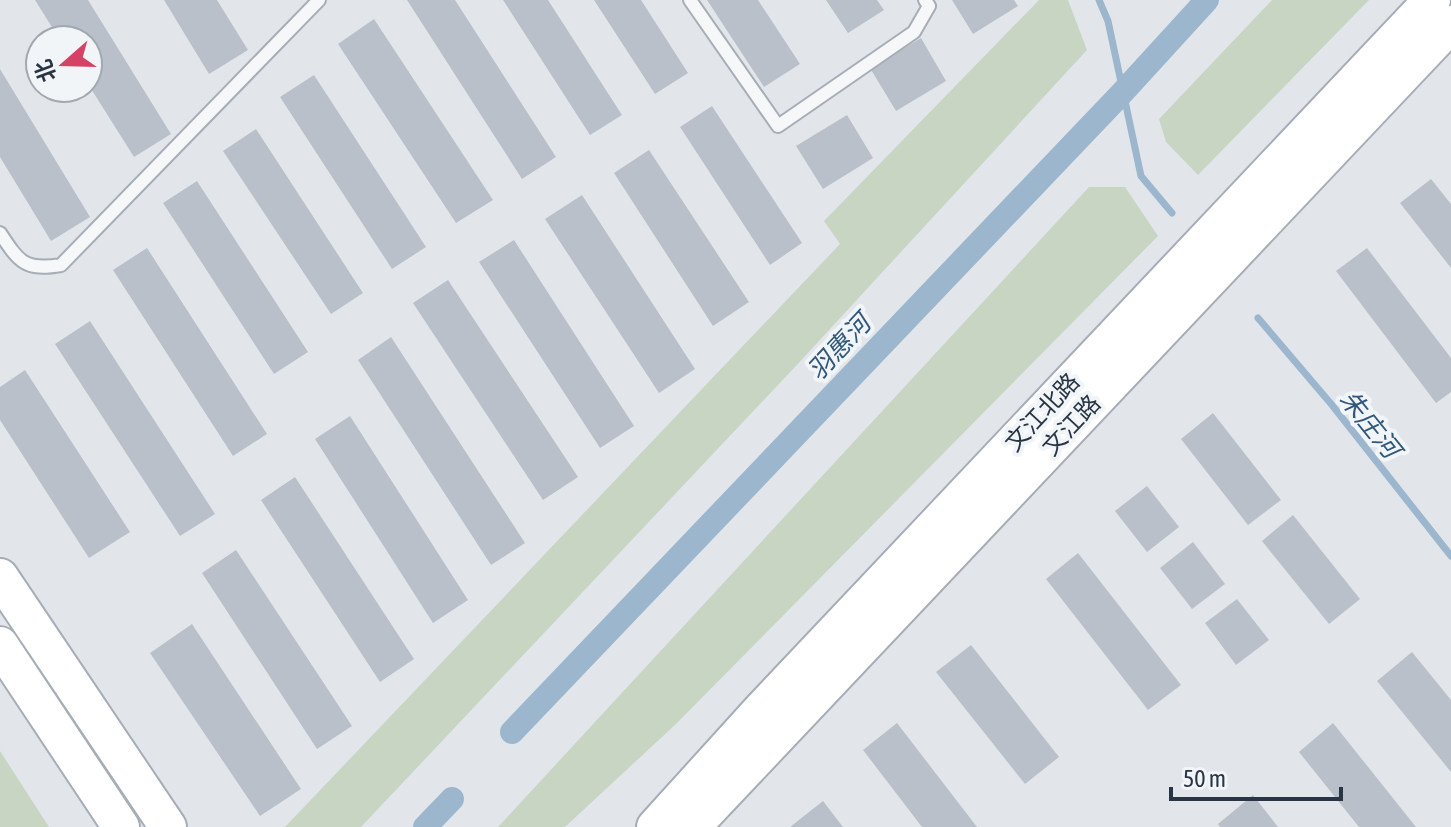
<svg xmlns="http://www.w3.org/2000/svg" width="1451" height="827" font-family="'Asap Condensed','Noto Sans SC',sans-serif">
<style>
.green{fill:#c9d5c3}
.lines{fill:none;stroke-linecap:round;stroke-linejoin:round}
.stream{stroke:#9cb7cd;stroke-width:7}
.canal{stroke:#9cb7cd;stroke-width:24}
.building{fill:#b9c0c9}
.service-casing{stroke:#a7adb6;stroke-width:16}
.secondary-casing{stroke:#a7adb6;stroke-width:40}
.service{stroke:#f5f7f9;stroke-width:12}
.secondary{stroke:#fff;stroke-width:36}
.labels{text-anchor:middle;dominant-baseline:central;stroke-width:8;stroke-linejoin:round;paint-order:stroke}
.street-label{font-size:24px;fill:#293544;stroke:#f2f5f8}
.water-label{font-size:26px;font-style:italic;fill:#31587a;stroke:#f2f5f8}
</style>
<rect width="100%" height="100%" fill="#e2e6eb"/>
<path class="green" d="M1039,0H1068L1087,50L795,367L361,827H285L840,244L824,221Z
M1272,0H1369L1198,175L1166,142L1159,119Z
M1089,187H1125L1158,236L676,724L565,827H498Z
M0,751L49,827H0Z"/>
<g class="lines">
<path class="stream" d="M1099,0L1108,21L1141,176L1172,213
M1258,318L1332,405L1451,556"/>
<path class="canal" d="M512,732L1122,93L1207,0
M425,827L452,799"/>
</g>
<path class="building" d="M35,0H88L171,134L134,157L88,84V40H60Z
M164,0H217L248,50L209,74Z
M407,0H455L556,157L522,179Z
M503,0H548L622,115L590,135Z
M594,0H641L688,73L655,94Z
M707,0H758L800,64L764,87Z
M826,0H877L884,10L848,33Z
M952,0H1014L1018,6L973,34Z
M374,19L493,200L456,223L338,44Z
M921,38L946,81L896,111L870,68Z
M0,69L90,217L51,241L0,157Z
M314,75L426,247L392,269L280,97Z
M712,106L802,243L770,265L680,127Z
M847,115L873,158L823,189L796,146Z
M256,129L363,293L331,314L223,151Z
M649,150L749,302L713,326L614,173Z
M1431,179L1451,204V268L1400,203Z
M197,181L308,352L274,374L163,203Z
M582,195L695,369L659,393L545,219Z
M514,240L634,426L600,448L479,262Z
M147,248L267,434L233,456L113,270Z
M1367,248L1451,358V392L1436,403L1336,271Z
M448,280L578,477L543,500L413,303Z
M90,321L215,514L180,536L55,344Z
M391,337L525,543L491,565L358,360Z
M25,370L130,532L89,558L0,420V387Z
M1213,413L1281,500L1248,525L1181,439Z
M350,416L468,600L433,623L315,439Z
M295,477L414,659L380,682L261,500Z
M1147,486L1179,527L1147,552L1115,511Z
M1293,515L1360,599L1329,624L1262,541Z
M1193,542L1225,584L1192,609L1160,568Z
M236,550L352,726L317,749L202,573Z
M1078,553L1181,685L1148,710L1046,579Z
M1237,599L1269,640L1236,665L1205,623Z
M192,624L301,789L260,816L150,653Z
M971,645L1059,757L1025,784L936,672Z
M1412,652L1451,700V772L1377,681Z
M897,723L977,827H922L863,750Z
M1333,723L1416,827H1359L1299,752Z
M1253,795L1278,827H1220L1218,824Z
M823,801L843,827H790Z"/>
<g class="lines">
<g class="service-casing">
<path id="service" d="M690,0L778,126L914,32L929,6L925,0
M0,233C19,262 25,271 61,265L319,0"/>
</g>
<g class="secondary-casing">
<path id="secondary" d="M0,577L168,827
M0,645L121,827
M655,827L761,710L1432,0
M692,827L1451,24"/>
</g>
<use href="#service" class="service"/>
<use href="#secondary" class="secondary"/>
</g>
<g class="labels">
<g class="street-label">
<text transform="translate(1042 412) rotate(-47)">文江北路</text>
<text transform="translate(1071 425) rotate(-47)">文江路</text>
</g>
<g class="water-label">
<text transform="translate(839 347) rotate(-47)">羽惠河</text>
<text transform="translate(1370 424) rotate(51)">朱庄河</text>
</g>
</g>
<g transform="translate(64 64) rotate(250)"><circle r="38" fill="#f2f5f8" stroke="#a2a8b0" stroke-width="2"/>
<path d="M0-6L14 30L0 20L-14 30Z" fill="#d54265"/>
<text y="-12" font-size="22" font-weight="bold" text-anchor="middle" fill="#293544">北</text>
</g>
<path d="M1171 787v12h170v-12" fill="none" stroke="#293544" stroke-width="4"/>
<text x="1183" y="787" font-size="24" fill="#293544" stroke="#f2f5f8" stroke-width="6" paint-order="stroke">50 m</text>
</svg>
